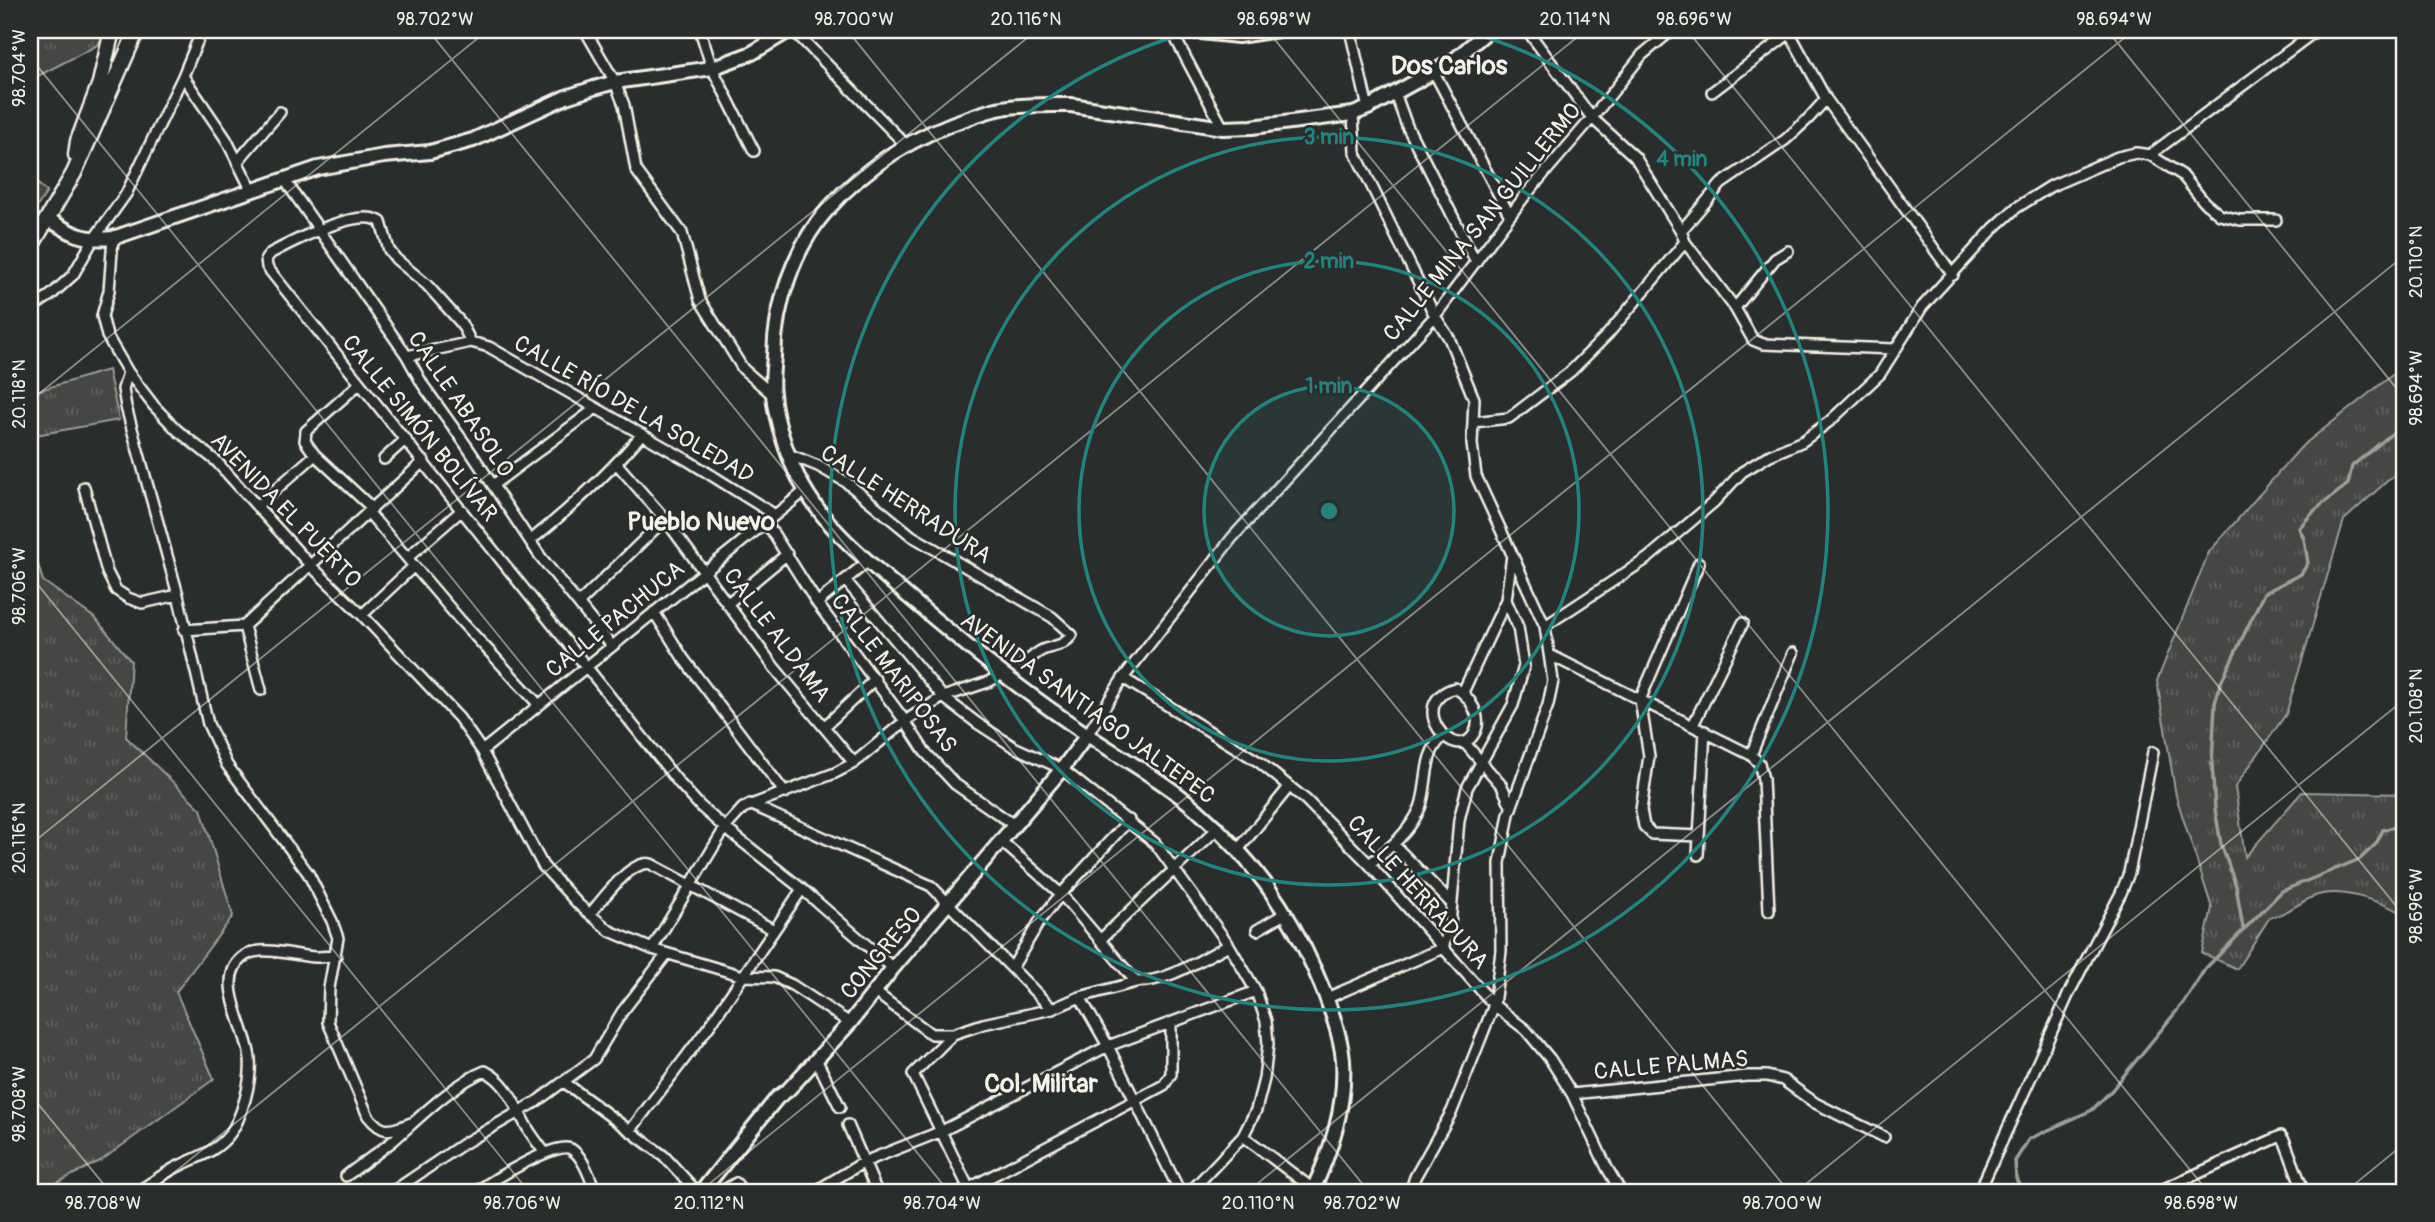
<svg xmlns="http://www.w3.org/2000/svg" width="2435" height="1222" font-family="Pangolin,sans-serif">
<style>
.grass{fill:url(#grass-tufts);stroke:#9c9c96;stroke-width:2}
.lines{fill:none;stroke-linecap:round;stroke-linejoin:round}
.stream{stroke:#9f9f9a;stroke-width:3.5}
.street-casing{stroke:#f4f1e8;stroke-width:14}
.secondary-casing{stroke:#f4f1e8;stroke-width:18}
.primary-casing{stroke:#f4f1e8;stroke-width:19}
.street{stroke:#2a2d2e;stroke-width:9}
.secondary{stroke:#2a2d2e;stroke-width:12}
.primary{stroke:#2a2d2e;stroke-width:14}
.ticks{fill:none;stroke:#f4f1e8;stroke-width:2;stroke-opacity:0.45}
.ring{fill:none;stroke:#26827a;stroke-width:3.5}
.labels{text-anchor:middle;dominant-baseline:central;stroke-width:5;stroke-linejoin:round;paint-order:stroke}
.street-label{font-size:23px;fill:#f4f1e8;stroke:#2a2d2e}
.quarter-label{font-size:26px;font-weight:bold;fill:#f4f1e8;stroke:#2a2d2e}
.centre{fill:#26827a;stroke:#2a2d2e;stroke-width:3.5}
.ring-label{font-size:21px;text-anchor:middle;font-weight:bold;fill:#26827a;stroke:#2a2d2e;stroke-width:5;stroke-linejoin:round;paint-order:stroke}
.neatline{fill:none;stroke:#f4f1e8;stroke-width:2.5}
.ticks-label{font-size:18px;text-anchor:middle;fill:#f4f1e8}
</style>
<defs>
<pattern id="grass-tufts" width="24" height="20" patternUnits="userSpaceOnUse" patternTransform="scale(1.75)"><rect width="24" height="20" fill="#444645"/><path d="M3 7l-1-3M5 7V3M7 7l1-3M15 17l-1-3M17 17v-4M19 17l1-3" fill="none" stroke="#606160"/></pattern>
</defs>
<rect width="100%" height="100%" fill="#2a2d2e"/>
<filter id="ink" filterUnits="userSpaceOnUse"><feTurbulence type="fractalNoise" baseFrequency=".0143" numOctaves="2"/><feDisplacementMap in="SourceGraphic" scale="14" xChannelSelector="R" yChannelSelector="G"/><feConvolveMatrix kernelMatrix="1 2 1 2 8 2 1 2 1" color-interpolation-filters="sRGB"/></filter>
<g filter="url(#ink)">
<path class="grass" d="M30,30H110L96,46L30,80Z
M30,177L47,192L30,217Z
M2405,365V465L2344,520L2286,714L2235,787L2245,857L2302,792L2405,794V914C2383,903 2340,886 2315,896C2299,902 2287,915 2270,917L2237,969L2202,953L2212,908L2176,796L2157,681L2209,552L2302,446Z
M108,370L119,420L30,436V393Z
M30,538L43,581L96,619L131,661L126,737L201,809L233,916L176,992L214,1079L102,1160L39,1192H30Z"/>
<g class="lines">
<path class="stream" d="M2243,928L2236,886L2221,844L2215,809L2212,764L2215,703L2221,682L2264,593L2301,574L2308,563L2304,539L2299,528L2315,510L2348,484L2352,466L2405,423
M2022,1192L2016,1178L2015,1161L2029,1139L2092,1110L2112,1090L2184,1002L2205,969L2282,891L2360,859L2376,844L2383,830L2401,825L2405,826"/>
<g class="street-casing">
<path id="street" d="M585,30L615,82L624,105L636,170L682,233L700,300L743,369L773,395
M700,30L712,68L754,151
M793,30L905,144
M1171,30L1223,128
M1350,30L1368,108
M1527,30L1592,118L1635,157L1681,231L1685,242L1735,308L1753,340L1763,344L1894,349
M1788,30L1826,99L1953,275
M1434,72L1510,216
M183,76L226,139L251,189
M1712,92L1790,33
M1395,93L1407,126L1476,262
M1353,114L1355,152L1435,316L1449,338L1474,399L1472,444L1476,476L1545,626L1553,681L1548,705L1509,814L1500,863L1501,951L1494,1005L1452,1111L1415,1177L1410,1192
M2150,155L2182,175L2205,203L2220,215L2240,220H2276
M237,162L280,112
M284,179L407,356L423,385L466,445L540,556L612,646
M1681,231L1721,184L1785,140L1808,119L1826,99
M113,238L109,291L102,316L107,336L128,372L154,406L177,430L216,461L310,565L362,615L459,718L482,751L543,866L579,905L610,931L652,949L743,976L774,977L792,985L850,1023
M1735,308L1775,259L1788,251
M30,309L51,295L73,275L93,240L126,194L183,76L202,30
M471,342L461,323L427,285L396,259L389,250L381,222C359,206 294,241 271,253L266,259L267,267L680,784L700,806L725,828L802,889L893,968
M407,356L471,342L489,347L687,460L775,515
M128,372L123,389L126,407L178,595L208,724L227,765L308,873L332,921L338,938L329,988L328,1022L368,1116C383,1135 390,1131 411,1123
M359,384L306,431L305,441L315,455L372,508
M1473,422L1509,418L1570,372L1608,334L1685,242
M788,454L818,466L846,482L912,536L1052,617L1072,635C1063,646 1058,645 1045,649C1038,651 1031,658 1025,663
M384,459L406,439
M617,464L665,519L774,667L854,763
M493,485L596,408
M84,487L107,572L116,590L128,598L142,603L178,595
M257,506L315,455
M368,512L460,620L539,705
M766,522L817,603L905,721L925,752L955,784L1014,825
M530,541C571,508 608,475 642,434
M407,558L462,510
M1699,563L1640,700L1649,756L1641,810L1644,826L1652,834L1699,836
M845,580L943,697L977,723L1014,747L1062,769L1155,843L1229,945L1256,991L1266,1021L1268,1044L1264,1079L1256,1110L1243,1136L1190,1192
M579,603L665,519
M817,603L867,562
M727,604L787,554
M654,612L683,658L785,793
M362,615L414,566
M244,626L261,690
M1545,626L1648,558L1714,502L1742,472L1770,455L1803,441L1830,421L1880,374L1922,307L1994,228L2016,208L2051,186L2118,157L2136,153L2150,155L2313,33L2311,30
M184,630L244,626L424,461
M1550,655L1751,755L1759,763L1763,779L1769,911
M1123,678L1259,762L1306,800L1369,864L1494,1005L1526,1030L1550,1059L1572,1094L1607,1168L1621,1192
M1455,688C1469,695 1484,717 1474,734C1455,766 1404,703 1455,688Z
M1463,692L1506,600L1512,555
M1693,725L1743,623
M824,727L875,679
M1087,735L1123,678L1232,538L1435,316L1524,197L1592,118L1642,55L1672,30
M1464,742L1502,786L1511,806
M482,751L805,491
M1751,755L1793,653
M750,804L931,886L1052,1009
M1001,841L1061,894L1136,982
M1394,845L1451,903
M1238,850L1289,787
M1698,855L1705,731
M1369,864C1389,849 1410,832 1420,808C1429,785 1422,753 1444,736
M590,914C603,899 631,859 651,864L774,930
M1257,930L1286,913
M1100,940L1217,829
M652,949L725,828L743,808L835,773L854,763L905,721L943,697L988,682L1001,675
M1012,968L1041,919L1061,894L1129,820
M875,992L931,1034H953L983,1024L1052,1009L1080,997L1136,982C1168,982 1201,959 1229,945
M1080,997L1108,1046L1180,1192
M1327,998L1443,948L1450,925L1459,820L1467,788L1513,705L1524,666L1518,627L1506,600
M953,1034L913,1074L970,1191
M816,1059L840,1107
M564,1082L664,1156L697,1192
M1572,1094L1747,1076H1767L1783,1080L1815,1103L1884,1137
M848,1125L877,1192
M630,1131L710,1025L802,889
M1243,1136L1313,1189
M346,1176C362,1164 379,1152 394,1140C419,1118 454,1083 485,1071C509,1083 515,1107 528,1129C533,1137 539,1145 545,1153
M143,1188C154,1181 164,1174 175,1168C194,1158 215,1153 229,1135C242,1119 252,1080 250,1059C248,1028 211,977 246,955C263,945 296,956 315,957C322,957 329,956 336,956
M392,1192L463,1144L536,1102L594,1059L622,1012L667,954
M476,1192C490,1182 557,1140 571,1149C584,1157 590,1179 596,1192
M721,1192L736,1183L743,1192
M814,1192L864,1162L942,1131L1108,1046L1256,991
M962,1192L1164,1085L1171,1074V1023
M1979,1192L2070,991L2121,893L2129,873L2153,752
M2157,1192L2281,1136L2285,1142L2304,1192"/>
</g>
<g class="secondary-casing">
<path id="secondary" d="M1182,30L1238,36L1278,30
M48,219C72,234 83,241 113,238L318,168L384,156L430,152L473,140L566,97L594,88L615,82L712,68L752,53L790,30
M701,1192L777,1098L788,1090L850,1023L893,968L1062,769L1087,735
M1312,1192C1331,1151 1346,1107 1343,1060C1341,1035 1327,997 1316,973C1288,908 1250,856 1196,809C1164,781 1125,760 1089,736C1021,691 959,640 897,587C864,558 826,527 804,488C790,465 775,421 773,394C771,382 773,369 774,356C775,305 794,247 828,209C868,164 917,134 974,116C983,113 993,109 1003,108C1025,104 1049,105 1071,105L1223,128L1252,127L1353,114L1368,108L1453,61L1489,30"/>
</g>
<g class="primary-casing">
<path id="primary" d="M76,155L78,141L100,83L112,30
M30,248L74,173L137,30"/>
</g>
<use href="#street" class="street"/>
<use href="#secondary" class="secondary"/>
<use href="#primary" class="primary"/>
</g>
</g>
<path class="ticks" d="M428,30L1369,1192M847,30L1789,1192M1267,30L2208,1192M1687,30L2405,917M2107,30L2405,399M30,57L949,1192M30,401L488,30M30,575L529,1192M30,845L1037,30M30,1094L110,1192M150,1192L1586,30M699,1192L2134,30M1247,1192L2405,255M1796,1192L2405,699M2345,1192L2405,1143"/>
<circle cx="1329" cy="511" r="125" fill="#26827a" fill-opacity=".12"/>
<g class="ring">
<circle cx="1329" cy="511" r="125"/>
<circle cx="1329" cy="511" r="250"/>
<circle cx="1329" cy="511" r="374"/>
<path d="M1462 30A499 499 0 1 1 1196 30"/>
</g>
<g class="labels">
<g class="street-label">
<text transform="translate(1482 222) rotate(-51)">CALLE MINA SAN GUILLERMO</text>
<text transform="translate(461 404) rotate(56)">CALLE ABASOLO</text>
<text transform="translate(634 409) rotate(30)">CALLE RÍO DE LA SOLEDAD</text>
<text transform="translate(420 428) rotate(51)">CALLE SIMÓN BOLÍVAR</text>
<text transform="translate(906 504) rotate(33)">CALLE HERRADURA</text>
<text transform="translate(286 510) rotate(46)">AVENIDA EL PUERTO</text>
<text transform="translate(615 619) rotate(-39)">CALLE PACHUCA</text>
<text transform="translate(777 635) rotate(53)">CALLE ALDAMA</text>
<text transform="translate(894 673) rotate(53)">CALLE MARIPOSAS</text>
<text transform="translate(1088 708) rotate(36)">AVENIDA SANTIAGO JALTEPEC</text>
<text transform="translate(1418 892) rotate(48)">CALLE HERRADURA</text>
<text transform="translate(881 953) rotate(-50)">CONGRESO</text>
<text transform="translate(1671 1065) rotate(-5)">CALLE PALMAS</text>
</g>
<g class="quarter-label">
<text x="1449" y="66">Dos Carlos</text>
<text x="701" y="522">Pueblo Nuevo</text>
<text x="1041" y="1084">Col. Militar</text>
</g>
</g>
<circle cx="1329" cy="511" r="10" class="centre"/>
<g class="ring-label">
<text x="1329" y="144">3 min</text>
<text x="1682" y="166">4 min</text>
<text x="1329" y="268">2 min</text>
<text x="1329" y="393">1 min</text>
</g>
<rect width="2435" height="1222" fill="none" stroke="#2a2d2e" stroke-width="77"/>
<rect x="38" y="38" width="2358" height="1146" class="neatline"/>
<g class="ticks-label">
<text x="435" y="25">98.702°W</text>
<text x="854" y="25">98.700°W</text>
<text x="1026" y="25">20.116°N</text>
<text x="1274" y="25">98.698°W</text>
<text x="1575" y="25">20.114°N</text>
<text x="1694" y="25">98.696°W</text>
<text x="2114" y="25">98.694°W</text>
<text transform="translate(19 68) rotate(-90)" y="6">98.704°W</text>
<text transform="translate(2416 262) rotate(-90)" y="6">20.110°N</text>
<text transform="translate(2416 388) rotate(-90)" y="6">98.694°W</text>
<text transform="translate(19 394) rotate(-90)" y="6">20.118°N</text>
<text transform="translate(19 586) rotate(-90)" y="6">98.706°W</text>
<text transform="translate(2416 706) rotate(-90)" y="6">20.108°N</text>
<text transform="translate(19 838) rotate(-90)" y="6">20.116°N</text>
<text transform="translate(2416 906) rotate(-90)" y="6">98.696°W</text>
<text transform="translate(19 1104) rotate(-90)" y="6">98.708°W</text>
<text x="103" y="1209">98.708°W</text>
<text x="522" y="1209">98.706°W</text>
<text x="709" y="1209">20.112°N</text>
<text x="942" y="1209">98.704°W</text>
<text x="1258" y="1209">20.110°N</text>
<text x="1362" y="1209">98.702°W</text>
<text x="1782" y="1209">98.700°W</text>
<text x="2201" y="1209">98.698°W</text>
</g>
</svg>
